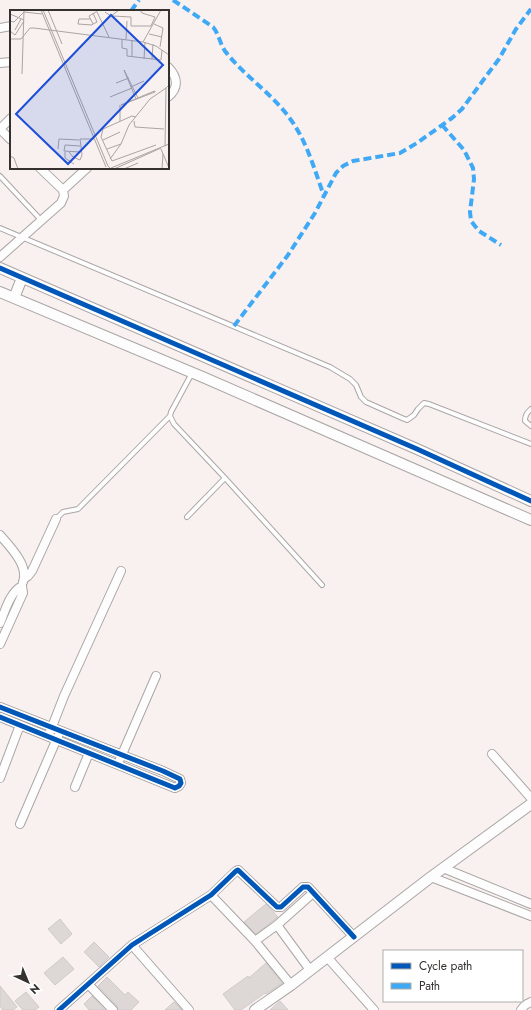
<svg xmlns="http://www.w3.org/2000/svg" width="531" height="1010" font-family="Jost,sans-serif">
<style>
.building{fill:#ddd7d6;stroke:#cfcac9}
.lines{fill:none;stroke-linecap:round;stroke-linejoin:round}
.service-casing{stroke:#aaa6a5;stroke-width:6}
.minor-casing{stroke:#aaa6a5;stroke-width:10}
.tertiary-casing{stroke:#aaa6a5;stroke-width:12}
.service{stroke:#fefdfd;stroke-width:4}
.minor{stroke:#fefdfd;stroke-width:8}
.tertiary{stroke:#fefdfd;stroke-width:10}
.quiet{stroke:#3fa9f5;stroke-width:4;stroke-dasharray:8 4;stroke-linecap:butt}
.cycleway-casing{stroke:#fff;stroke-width:8}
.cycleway{stroke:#0057b8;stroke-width:5}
.inset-road{fill:none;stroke:#aaa4a3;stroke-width:1}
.view{fill:#1d4ed8;fill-opacity:0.15;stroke:#1d4ed8;stroke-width:2}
.inset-edge{fill:none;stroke:#35312f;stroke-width:2}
</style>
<rect width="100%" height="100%" fill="#f8f1f0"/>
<path class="building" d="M266,904L278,917L256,934L244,922Z
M60,919L72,934L61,944L48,929Z
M94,942L109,957L99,967L84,952Z
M63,957L74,969L55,985L44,973Z
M266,963L282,983L266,994L265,993L241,1010H235L223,994L248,976L249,978Z
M107,977L125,995L128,992L139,1002L131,1010H118L117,1006L98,986Z
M0,986L17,1007L13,1010H3L0,1006Z
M26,992L39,1007L35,1010H23L15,1001Z
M92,996L105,1010H89L84,1004Z
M280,1001L288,1010H270Z
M174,1002L182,1010H165Z"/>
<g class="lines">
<g class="service-casing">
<path id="service" d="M0,176L41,220
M0,228L330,367L350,379L356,385L361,397L366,402L402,418L407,420L414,415L418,409L424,403L429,404L531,444
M192,373L171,412L170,416L174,424L225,478L322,585
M531,409C527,413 525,415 525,421L531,426
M187,517L225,478
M56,519L63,512L78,509L170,416"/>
</g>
<g class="minor-casing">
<path id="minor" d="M0,28L11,26
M0,63L11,62
M168,67C178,77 179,88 168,97
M0,129L11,140
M0,129L11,118
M63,190L87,168
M0,257L61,203L64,196L63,190L40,168
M0,535C10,547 29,565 23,582
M25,578L28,576L32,571L56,519
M0,623C5,611 10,592 22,586L23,593L0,644
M0,707L163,771L180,779L181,783L179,786L175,788L0,717
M50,732L64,696L121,571
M492,754L531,798
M120,759L156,676
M0,778L20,725
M75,787L89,753
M20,824L58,736
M443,868L531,904
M431,877L531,916
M211,895L255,941L291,985
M277,925L310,970
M255,941L277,925L313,893
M132,945L189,1010
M327,957L374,1010
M88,984L113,1010
M59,1010L132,945L211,895L236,871L238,870L277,907H281L303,887H308L354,937
M521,1010L525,1005L531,1002"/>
</g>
<g class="tertiary-casing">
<path id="tertiary" d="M0,268L417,449L531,501
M0,292L205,378L531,520
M14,298L22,278
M255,1010L291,985L431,877L531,804"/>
</g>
<use href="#service" class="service"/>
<use href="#minor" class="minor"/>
<use href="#tertiary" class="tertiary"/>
<path class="quiet" d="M173,0L213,27C219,34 220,44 225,51C244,76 273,94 291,120C307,142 315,171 324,196
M131,11L139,0
M442,125L464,150L473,168L474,179L470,212L471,221L479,231L501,245
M234,326L288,255L315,213L336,173L343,166L353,161L400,153L417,143L452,118L462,109L487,75L499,59L516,29L531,9"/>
<g class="cycleway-casing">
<path id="cycleway" d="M0,268L417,449L531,501
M0,707L163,771L180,779L181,783L179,786L175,788L0,717
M59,1010L132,945L211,895L236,871L238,870L277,907H281L303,887H308L354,937"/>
</g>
<use href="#cycleway" class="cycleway"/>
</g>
<g transform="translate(10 10)">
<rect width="159" height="159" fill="#f8f1f0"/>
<path class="inset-road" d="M31,0L96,157M33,0L98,156L101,159M38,0L52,34M86,0L99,27M95,2L101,6L109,0M0,4L14,10M103,6L121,7V16H141L145,7L132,3L130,0M80,9H69L68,14L82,15L83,14L79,6L86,2M0,11L4,12L14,2L32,4M83,14L87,12L83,3M144,14L153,18L150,37M5,20L11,9M0,21L5,25L14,11M139,24L152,27M0,29H11L20,18H24L133,32L146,36L159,45M112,29V38L117,39V46L151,50L152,40M116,29L117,11M133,32L151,0M122,46V30M134,49L135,32M142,49L143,34M12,64L14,0M106,73L119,68M121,77L134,71M145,81V82L111,95L142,82ZM100,87L122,78M126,89L114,60L128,88M126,107L122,106L93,119L91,127L102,151L146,135M110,111V95M124,111L125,117L154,119M93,130L110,122M70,136L55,135L54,141L70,142M155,136L156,78L159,75M48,139L49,129L69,130M97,139L111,134M151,139L159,158M55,142V148L64,154M59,142L63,147L70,150L72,145L70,129H84M0,146L4,148L8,159M100,149L111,134L119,115L140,89L156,78M101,158L159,134M104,159L151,138M114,159L128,153M152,159L153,144"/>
<path class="view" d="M101,5L153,55L58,154L6,104Z"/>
<rect width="159" height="159" class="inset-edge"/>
</g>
<rect x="383" y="950" width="140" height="52" fill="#ffffff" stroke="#aeadac"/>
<rect x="391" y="963" width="20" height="6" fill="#0057b8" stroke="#aeadac"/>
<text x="419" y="970" font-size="12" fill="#35312f">Cycle path</text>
<rect x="391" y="983" width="20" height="6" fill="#3fa9f5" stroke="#aeadac"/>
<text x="419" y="990" font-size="12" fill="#35312f">Path</text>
<g transform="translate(28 982) rotate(136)" stroke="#ffffff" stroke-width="3" paint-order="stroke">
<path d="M0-3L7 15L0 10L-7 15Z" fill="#35312f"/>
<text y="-6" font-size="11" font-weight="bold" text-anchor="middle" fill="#35312f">N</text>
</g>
</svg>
